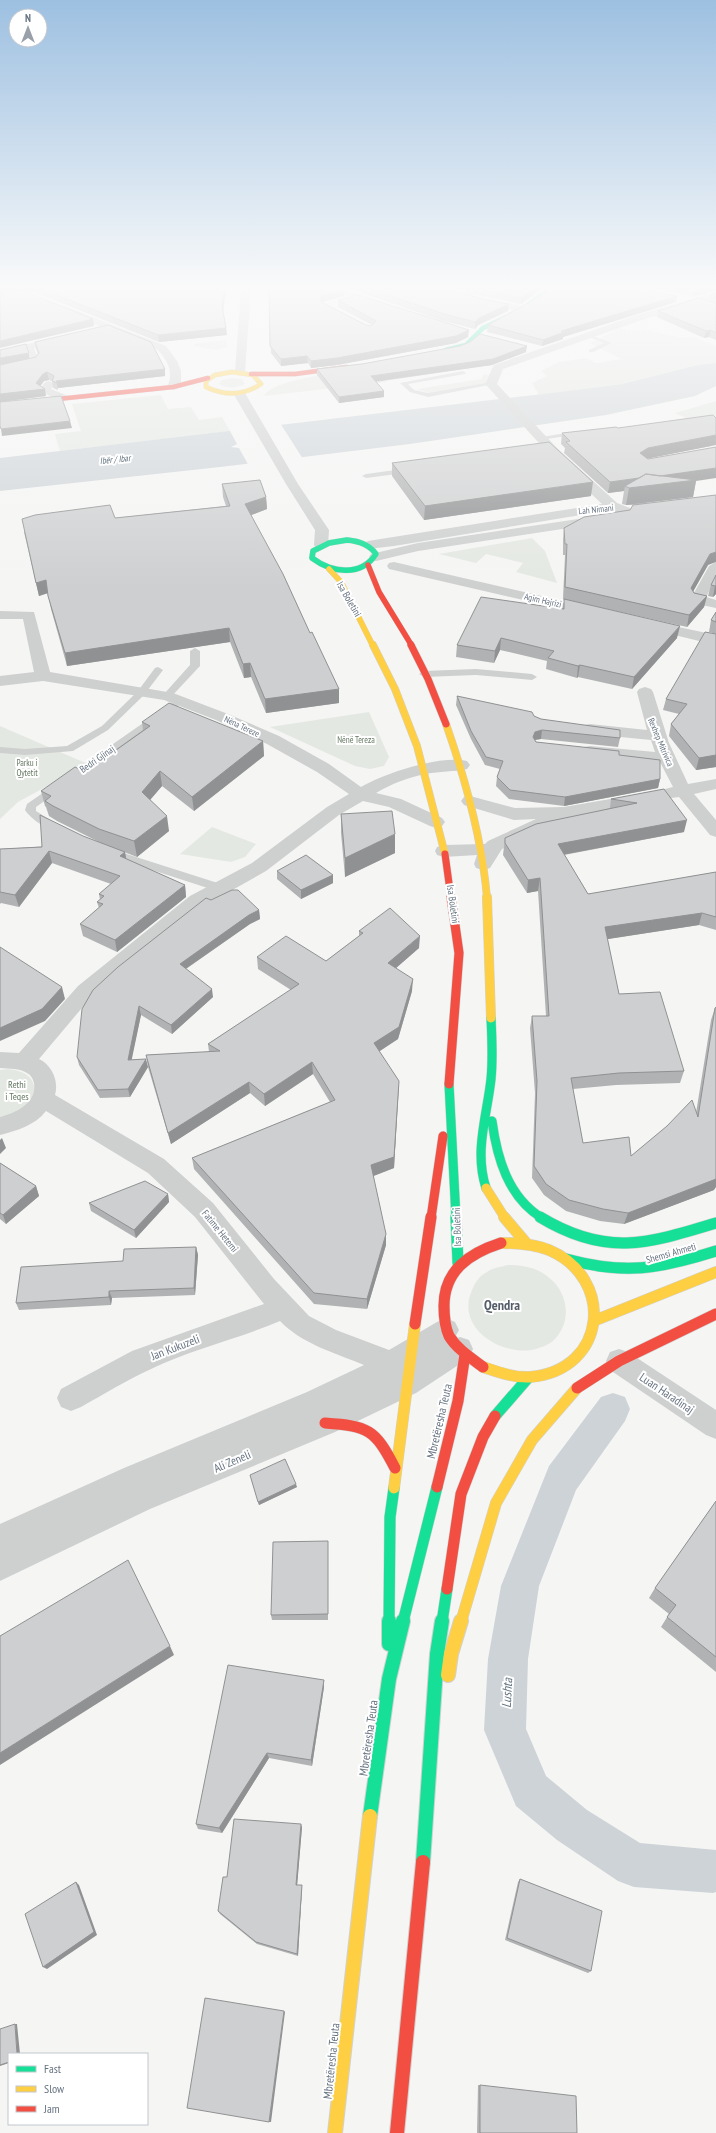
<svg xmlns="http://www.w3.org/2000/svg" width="716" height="2133" font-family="'PT Sans Narrow',sans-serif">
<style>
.green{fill:#e4e8e2}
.water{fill:#cdd3d7}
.pier{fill:#f5f5f4}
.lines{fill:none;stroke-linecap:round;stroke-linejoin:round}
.canal{fill:#cdd3d7;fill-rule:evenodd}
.fast-far4-casing{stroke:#d1d1d2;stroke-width:5}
.fast-far3-casing{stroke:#d1d1d2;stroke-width:6}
.fast-far2-casing{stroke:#d1d1d2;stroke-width:10}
.fast-far1-casing{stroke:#d1d1d2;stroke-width:12}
.fast-casing{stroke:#d1d1d2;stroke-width:16}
.slow-far5-casing{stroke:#d1d1d2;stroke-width:5}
.slow-far4-casing{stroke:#d1d1d2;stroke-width:6}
.slow-far3-casing{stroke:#d1d1d2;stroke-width:8}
.slow-far2-casing{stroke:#d1d1d2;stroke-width:10}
.slow-far1-casing{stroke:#d1d1d2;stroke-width:12}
.slow-casing{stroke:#d1d1d2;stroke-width:16}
.jam-far5-casing{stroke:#d1d1d2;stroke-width:5}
.jam-far4-casing{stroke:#d1d1d2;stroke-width:6}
.jam-far3-casing{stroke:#d1d1d2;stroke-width:8}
.jam-far2-casing{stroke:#d1d1d2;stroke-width:10}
.jam-far1-casing{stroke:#d1d1d2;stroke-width:12}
.jam-casing{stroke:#d1d1d2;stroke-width:16}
.lane{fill:#cecfcf;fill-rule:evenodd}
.street{fill:#cecfcf;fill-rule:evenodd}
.fast-far4{stroke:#16e098;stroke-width:4.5}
.fast-far3{stroke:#16e098;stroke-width:5.5}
.fast-far2{stroke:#16e098;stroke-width:9}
.fast-far1{stroke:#16e098;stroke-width:11}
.fast{stroke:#16e098;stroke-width:14}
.slow-far5{stroke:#ffcf43;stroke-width:4.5}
.slow-far4{stroke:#ffcf43;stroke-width:5.5}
.slow-far3{stroke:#ffcf43;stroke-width:7}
.slow-far2{stroke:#ffcf43;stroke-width:9}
.slow-far1{stroke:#ffcf43;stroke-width:11}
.slow{stroke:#ffcf43;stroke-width:14}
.jam-far5{stroke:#f24e42;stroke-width:4.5}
.jam-far4{stroke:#f24e42;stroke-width:5.5}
.jam-far3{stroke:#f24e42;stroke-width:7}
.jam-far2{stroke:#f24e42;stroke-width:9}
.jam-far1{stroke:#f24e42;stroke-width:11}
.jam{stroke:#f24e42;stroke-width:14}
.wall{fill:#b1b2b3}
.shaded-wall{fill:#909192}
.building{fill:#cecfd0;stroke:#909192}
.labels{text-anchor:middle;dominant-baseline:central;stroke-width:4;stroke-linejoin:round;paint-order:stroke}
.far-water-label{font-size:9px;font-style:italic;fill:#63737f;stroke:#fff}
.far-street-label{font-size:9px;fill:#677382;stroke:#fff}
.far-park-label{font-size:9px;fill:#677a65;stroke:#fff}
.street-label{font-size:10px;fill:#677382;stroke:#fff}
.park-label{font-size:10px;fill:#677a65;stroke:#fff}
.near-street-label{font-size:12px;fill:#677382;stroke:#fff}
.near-water-label{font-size:13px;font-style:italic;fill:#63737f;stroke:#fff}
.district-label{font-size:14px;font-weight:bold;fill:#545d68;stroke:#fff}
</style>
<rect width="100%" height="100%" fill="#f5f5f4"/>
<path class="green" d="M620,328L632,331L644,329L678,337L695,338L716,346V363L697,365L622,384L539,395L532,383L547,376L541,371L559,362L586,358L596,363L621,359L590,343Z
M226,340L228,347L216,350L195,346L194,344Z
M363,369L375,373L386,382L264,396C272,379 343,372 363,369Z
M484,374L492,376L486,383L429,393L417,389L481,379Z
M232,378L242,379L245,384C238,388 226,389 219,384L222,380Z
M161,395L168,409L191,407L199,420L222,417L230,431L60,451L55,434L81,431L72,404Z
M716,401V419L700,424L675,413Z
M532,538L545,551L557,583L516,572L523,563L486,554L476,563L439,554Z
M369,712L389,757L384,766L370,769L355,766L270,727Z
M0,726L88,764L18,802L0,819Z
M212,827L256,844L245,857L231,862L180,854Z
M8,1069C53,1074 33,1114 0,1117V1070Z
M507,1265C521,1265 536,1267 547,1276C568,1291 573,1321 554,1340C549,1345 540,1348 532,1350C501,1355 455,1328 472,1290C475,1283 479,1276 487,1272C492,1268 501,1267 507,1265Z"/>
<path class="water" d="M716,363V386L695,396L606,415L410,444L220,467L0,491V458L551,393L622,384L697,365Z"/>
<path class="pier" d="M280,423L303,459L249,466L239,448L231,447L237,444L229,429Z"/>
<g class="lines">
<path class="canal" d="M613,1393L625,1397L630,1409L625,1421L576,1490L539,1586L528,1659L526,1729L546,1776L587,1810L640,1843L716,1850V1892L713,1893L634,1887L618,1881L557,1840L516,1806L484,1730L488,1659L501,1586L549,1466L601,1397Z"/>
<g class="fast-far4-casing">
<path id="fast-far4" d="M446,350L466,345L483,328L523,309L550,288"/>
</g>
<g class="fast-far3-casing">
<path id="fast-far3" d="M347,540C359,541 369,544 376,554C361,577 332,573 312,558L313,551L329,543Z"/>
</g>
<g class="fast-far2-casing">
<path id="fast-far2" d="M449,1084L456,1218
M492,1121C497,1158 508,1197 542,1218
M486,1188C474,1151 487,1116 491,1079C493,1059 492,1038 491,1018"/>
</g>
<g class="fast-far1-casing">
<path id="fast-far1" d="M456,1217L458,1263
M540,1217C606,1257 647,1244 716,1223
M566,1259C625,1275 659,1269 716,1251
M495,1416L528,1378
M389,1622L390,1517L394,1488
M403,1622L437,1487
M442,1622L447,1589"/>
</g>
<g class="fast-casing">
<path id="fast" d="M389,1644V1621
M370,1816L389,1679L403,1621
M423,1862L437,1654L442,1621"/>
</g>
<g class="slow-far5-casing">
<path id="slow-far5" d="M232,372L253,375L261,384C243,396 225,396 206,387V381L215,375Z"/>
</g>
<g class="slow-far4-casing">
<path id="slow-far4" d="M329,569L341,582L373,646"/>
</g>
<g class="slow-far3-casing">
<path id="slow-far3" d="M373,645L395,689L417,746L445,854
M446,724C466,781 482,838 487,898"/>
</g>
<g class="slow-far2-casing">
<path id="slow-far2" d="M487,897L491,1018
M486,1188L505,1218"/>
</g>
<g class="slow-far1-casing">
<path id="slow-far1" d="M504,1217L526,1243
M596,1320L716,1272
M483,1367C498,1372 514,1378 530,1377C608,1370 615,1278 549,1250C534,1244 517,1243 501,1243
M394,1488L415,1324
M461,1622L496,1503L532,1440L577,1388"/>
</g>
<g class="slow-casing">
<path id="slow" d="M448,1675L451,1654L461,1621
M335,2133L370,1816"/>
</g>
<g class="jam-far5-casing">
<path id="jam-far5" d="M7,288L22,292L35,288
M251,374H295L347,367
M0,405L173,387L208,378"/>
</g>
<g class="jam-far4-casing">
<path id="jam-far4" d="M368,565L379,592L412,646"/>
</g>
<g class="jam-far3-casing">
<path id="jam-far3" d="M411,645L428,679L446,724
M445,854L451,898"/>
</g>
<g class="jam-far2-casing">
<path id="jam-far2" d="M449,1084L459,953L451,897
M431,1218L443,1136"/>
</g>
<g class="jam-far1-casing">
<path id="jam-far1" d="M415,1324L431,1217
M483,1367C471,1358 457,1349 449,1336C445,1327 444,1316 444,1306C444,1270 470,1253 501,1243
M577,1388L619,1361L716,1314
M325,1423C368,1426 375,1429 395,1468
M437,1487L458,1401L465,1354
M447,1589L461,1494L483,1437L495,1416"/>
</g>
<g class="jam-casing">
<path id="jam" d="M397,2133L423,1862"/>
</g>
<path class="lane" d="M476,288H483L468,297H464V295Z
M587,334L612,343L593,352H589V350L604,343L587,336Z
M30,344L33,346L39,360L36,363L0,371V367L32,361L27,346Z
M463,371L466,373L465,374L408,384L414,390L428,393L491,382L494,384L428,397L410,392L400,383Z
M578,431L580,432V434L540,440L536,438Z
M410,468L414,470L413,472L366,478L362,476L366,474Z
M195,648L200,651V666L170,698H164V694L190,665V651Z
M158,667L163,670L144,695L108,730L73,751L25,755L0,753V747L25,749L67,746L102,726L138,691L155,668Z
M476,669L532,674L537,677L532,680L476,675L424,677L419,674L424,671Z
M179,698L182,699V703L36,807V811L58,825L59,827L58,829C48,832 30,818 25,810L27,804Z
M111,849L224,885L226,888L220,892L121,860L106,852L107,850Z"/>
<path class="street" d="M241,288H251L245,372L240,375L235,372Z
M329,288H343L388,306L386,308H380Z
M432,288H447L483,298L526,307L528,309L523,312L482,304L434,290Z
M716,292V298L642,320L503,369L497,384L556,447L617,503L630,508L632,511L628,519L418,551L376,561L371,560L369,557L371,554L418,543L618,513L611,510L394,546L368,549L361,545L368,541L602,504L548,453L487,386L485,384C489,378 490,371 494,365L634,316Z
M65,306L166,346L177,361L181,371V382L177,389L173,390L167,387C174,373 168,361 158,350L62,311V307Z
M64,336L69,339L68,341L0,356V350Z
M49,381L55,384L51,389L68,396L70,398L68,400H60L41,392L39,390L45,382Z
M239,390L245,393L298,484L329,530L328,545L326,548H316L314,545L315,530L286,484L233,393Z
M394,562L593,608L598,609L600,612L598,615L593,616L389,569L387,566L389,563Z
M716,562V579L706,597L716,600V608L692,603L690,600L709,566Z
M0,611L34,612L50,672L173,693L228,714L279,736L329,764L361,787C385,773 440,755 467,761L470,765L467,769C454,772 440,771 426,774C409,777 391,784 376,793L401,799L442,818L445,822L442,826L436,828L430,826L389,807L363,801L339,815L266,871L204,906L92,996L39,1059C52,1065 59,1081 55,1095L164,1159L213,1203L274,1279L309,1316L336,1330L389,1350L437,1322L446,1318L455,1322L459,1330L454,1339L460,1337L469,1340L473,1349L469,1358L416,1393L335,1432L150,1509L0,1581V1524L124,1468L307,1392L364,1365C335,1353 302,1344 280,1321C238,1339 192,1349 151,1369C127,1380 104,1394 81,1407L71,1411L61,1407L57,1398L61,1389L132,1351L264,1304L195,1217L148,1173L46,1111C34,1126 18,1130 0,1135V1117C16,1113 37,1103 34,1083C33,1079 31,1075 27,1073C20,1068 9,1069 0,1068V1052L19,1053L78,986L190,896L252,863L327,807L349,794L317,772L267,744L216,720L164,700L43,681L0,686V676L34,672L23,619H0Z
M650,621L716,635V645L645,628L643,625L645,622Z
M645,687L651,689L653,692L669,743L688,784L716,779V789L694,794L716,820V837L710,835L679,797L671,798L665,797L662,793L665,789L673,787L660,762L590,756L584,755L582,751L584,747L590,746L655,752L651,740L590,734L584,733L582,729L584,725L590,724L647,730L637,692L639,689Z
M639,794L645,795L648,799L645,803L569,818L502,849L490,868L483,870L476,868L474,864L477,855L444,857L437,855L435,851L437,847L444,845L485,844L488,841L536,819L514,820L464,805L461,801L464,797L470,796L515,808L564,807Z
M619,1349L628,1352L716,1410V1439L706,1435L610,1370L606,1361L610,1352Z"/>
<use href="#fast-far4" class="fast-far4"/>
<use href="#fast-far3" class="fast-far3"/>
<use href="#fast-far2" class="fast-far2"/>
<use href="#fast-far1" class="fast-far1"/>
<use href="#fast" class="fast"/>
<use href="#slow-far5" class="slow-far5"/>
<use href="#slow-far4" class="slow-far4"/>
<use href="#slow-far3" class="slow-far3"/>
<use href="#slow-far2" class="slow-far2"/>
<use href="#slow-far1" class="slow-far1"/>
<use href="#slow" class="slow"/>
<use href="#jam-far5" class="jam-far5"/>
<use href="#jam-far4" class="jam-far4"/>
<use href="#jam-far3" class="jam-far3"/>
<use href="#jam-far2" class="jam-far2"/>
<use href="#jam-far1" class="jam-far1"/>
<use href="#jam" class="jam"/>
</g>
<path class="wall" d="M33,288H226L223,311L226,328L227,335L159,342L34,292Z
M269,288L344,296L322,302L366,325L371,326L372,325L338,307V300L468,337L456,343L337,365L311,368L308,363L281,366L271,353Z
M348,288H444L508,311L478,325L475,329L443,321Z
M452,288H473L466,292Z
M476,288H542L521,304L475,294Z
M645,288H716L694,296Z
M716,293V340L709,337L704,338L657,317L658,311L709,301L711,295Z
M541,296L676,302L563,337V339L542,346L487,332L488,325Z
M35,342L165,376L58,388V390L53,388L52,381L49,380L44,381L40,386L46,396L0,402L30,358L36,357L38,354L36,349Z
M526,352L492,365L376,382L384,391V397L339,403L317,375V369Z
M618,428L711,446L647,458L696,481L693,497L645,503L708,565L693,591L694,593L707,596L704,607L687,627L563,599L565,555H563V539L564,528L630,510L633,505H626L622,504L624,491L608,493L564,453L565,448L561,444L562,433Z
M392,463L591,496L424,520L392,476Z
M222,484L266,497L267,509L251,515L339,703L266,713L251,677L244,678L230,642L67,666L51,609L48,593L39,596L24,532L115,518L226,506L223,497Z
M716,575V594L713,597L708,596L711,585Z
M564,599L677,638L632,689L578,677L577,678L546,669L547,661L500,650L494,663L456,657L457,645L563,609Z
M716,612V634L709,632L711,620Z
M716,634V767L696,770L669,736L671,724L679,714L663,710L666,699Z
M457,696L534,716L541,719L620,738L618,747L541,739L535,740L536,742L619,755L660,779L658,788L564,806L509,799L496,786L497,777L500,769L485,765L471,739L456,705Z
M142,722L263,741L264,756L194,811L162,786L150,800L169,831L137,857L119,850L125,852L126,859L185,885L186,897L117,952L83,936L80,924L99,908L97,902L100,900L99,894L111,884L52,863L19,907L1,903L0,904V849L101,843L57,821L49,816L46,807L45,806L41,791L85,772L143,730Z
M664,789L684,832L564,855L588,894L716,872V930L699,925L607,939L619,994L684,1071L680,1083L616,1085L573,1089L583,1143L631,1156L696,1113L711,1020L715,1008L714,1190L624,1224L600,1221L566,1211L544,1195L532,1178L535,1093L530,1028L532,1016H546L538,891L527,893L503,855L505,838L610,808L611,799Z
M341,814L395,853L345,877L341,833Z
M277,871L333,875V883L301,899L277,879Z
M211,900L259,910L260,919L250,924L186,969L213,997L172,1034L141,1015L131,1060L148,1067L130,1097L100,1098L79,1065L77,1057Z
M359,931L419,948L396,968L412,991L398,1039L379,1051L398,1096L394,1168L373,1176L386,1245L367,1309L314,1304L194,1169L192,1158L330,1102L313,1074L265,1106L250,1093L171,1144L148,1067L146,1055L209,1052L208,1044L291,990L258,969L257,957L326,961L359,936Z
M0,1163L36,1186L39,1196L6,1224L0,1219Z
M168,1194L169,1202L136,1238L91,1211L89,1203Z
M196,1247L198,1255L195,1295L112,1298L111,1305L19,1310L16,1303L123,1261Z
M250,1475L297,1487L259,1505Z
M716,1501V1672L661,1627L669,1614L649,1598L655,1588Z
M328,1541V1620H272L271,1615Z
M324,1687L312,1766L269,1758L222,1833L198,1829L196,1824Z
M302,1827L297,1885H302V1888L298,1956L257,1944L220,1914L218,1911L227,1877Z
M520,1879L591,1971L588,1973L505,1940L518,1882Z
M478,2085H480L577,2133H477Z"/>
<path class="shaded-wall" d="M0,288H8V292L0,295Z
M224,288H226L223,313L222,306Z
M467,288H473L466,292Z
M534,288H542L521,304V298Z
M703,288H716V291L694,296L695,290Z
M344,289V296L322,302L321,308V295Z
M677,296L676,302L563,337V339L542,346L543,340L561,331Z
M509,304L508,311L478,325L475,329V322L479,318Z
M93,319L94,326L0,348V341Z
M226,328L227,335L159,342L158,335Z
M469,330L468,337L456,343L337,365L311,368V361Z
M711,330L709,337L704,338L706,331Z
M527,346L526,352L492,365L371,382V376Z
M29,353L30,360L0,365V358Z
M307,356L308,363L281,366V359Z
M165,369V376L58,388L56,381Z
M47,372L49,380L44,381L38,389H45L46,396L0,402V394L36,383L43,374Z
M384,391V397L339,403V397Z
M70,421L72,428L2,436L1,429Z
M716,435V445L646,459L640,453L648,448Z
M716,468V478L696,481L693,497L626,505L629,488L625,486L624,491L608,493L610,482Z
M593,482L591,496L424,520L425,506Z
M266,497L267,509L246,517L245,504Z
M716,552V562L708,565L689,599L691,588L710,554Z
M46,580L48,593L39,596L36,583Z
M715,586H716V594L713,597Z
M707,596L704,607L687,627L689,615Z
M680,626L677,638L632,689L634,677Z
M229,628L230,642L67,666L65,653Z
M501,638L500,650L494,663L495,651Z
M250,663L251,677L244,678L243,664Z
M580,665L578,677L577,678L578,666Z
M339,689V703L266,713L265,699Z
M542,730L541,739L534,740L533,737L535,732Z
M263,741L264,756L194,811L192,797Z
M716,755V767L696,770L699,758Z
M160,771L162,786L144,807L142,792Z
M660,779L658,788L564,806L565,797Z
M167,816L169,831L137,857L134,841Z
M687,820L684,832L556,856L558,844Z
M395,834V853L345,877V858Z
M49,851L52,863L19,907L15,895Z
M125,852L127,864L120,856Z
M333,875V883L301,899V890Z
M540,878L538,891L527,893L528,880Z
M185,885L186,897L117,952L115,940Z
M259,910L260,919L250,924L181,972L180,964L249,915Z
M702,913L699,925L602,940L605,927Z
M420,936L419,948L388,975V963Z
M413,979L412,991L398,1039L374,1055V1043Z
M62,987L65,999L45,1021L0,1041V1028Z
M212,989L213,997L172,1034L171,1025Z
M139,1006L141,1015L130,1068L128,1060Z
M146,1059L148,1067L130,1097L128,1089Z
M312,1062L313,1074L265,1106L264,1094Z
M249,1082L250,1093L171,1144L168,1133Z
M399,1084L394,1168L371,1177V1165Z
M2,1138L6,1148L0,1154V1140Z
M716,1179V1187L714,1190L624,1224L628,1213Z
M36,1186L39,1196L6,1224L3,1215Z
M168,1194L169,1202L136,1238L134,1230Z
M386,1234V1245L367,1309V1299Z
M196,1247L198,1255L195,1295L194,1288Z
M109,1291L112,1298L111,1305L109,1297Z
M296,1484L297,1487L259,1505L258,1502Z
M170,1646L174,1655L0,1765V1753Z
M324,1680V1687L312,1766L311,1760Z
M267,1753L269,1758L222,1833L219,1828Z
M301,1824L302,1827L297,1887L296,1885Z
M76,1882L79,1885L97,1935L47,1969L43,1967Z
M302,1885V1888L298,1956L297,1954Z
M284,2011L285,2012L271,2122H269Z
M15,2024H17L20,2054H17Z
M9,2062V2063L0,2066V2065Z"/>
<path class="building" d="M39,288H224L222,306L226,328L158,335Z
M269,288H341L344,289L321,295V302L366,325L371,326L376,321L338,300L358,295L469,330L456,336L337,358L311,361L307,356L281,359L270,346Z
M367,288H444L482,299L509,304L479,318L475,322L444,314Z
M476,288H534L521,298Z
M551,288H632L677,296L561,331L564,332L543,340L488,325L541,296Z
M683,288H703L695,290Z
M21,290L93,319L0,341V296Z
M716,293V297L711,295Z
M699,298L716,303V333L711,330L706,331L658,311Z
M108,325L151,342L165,369L56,381L57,383L52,381L54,376L47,372L43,374L36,383L45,389L0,394V365L36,357L39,353L35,342Z
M480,334L527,346L493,359L371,376L384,391L339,397L317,369L362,364L460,346L470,342Z
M26,344L29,353L0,358V350Z
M61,396L70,421L1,429L0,426V402Z
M713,415L716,418V435L648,448L640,453L648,459L716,447V468L660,476L646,474L639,478L610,482L566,442L570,441L562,433L616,427L618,428Z
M549,442L593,482L425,506L392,463Z
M646,474L696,480L629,488L625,486Z
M260,480L266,497L245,504L283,574L310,633L312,632L339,689L265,699L250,663L243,664L229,628L65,653L48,596L46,580L36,583L22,519L35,515L110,505L115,518L230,506L222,484Z
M716,495V552L710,554L691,588L694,593L707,596L689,615L565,587L567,544H565L564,528L584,517L630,510L633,505Z
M716,575V586H715L711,585Z
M481,597L564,609V599L680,626L634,677L580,665L578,666L548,658L554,651L501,638L495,651L457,645Z
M716,612V622L711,620Z
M705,632L716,634V755L699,758L671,724L687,704L666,699Z
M457,696L532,712L534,716L541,719L620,730V738L542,730L535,732L533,737L536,742L619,751V755L660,760V779L565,797L510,790L497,777L503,761L486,757L471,731Z
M169,703L263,741L192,797L160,771L142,792L167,816L134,841L99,829L53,806L45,801L51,796L41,791L75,767L85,772L150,726L142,722Z
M664,789L687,820L558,844L588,894L716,872V917L702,913L605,927L619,994L660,992L684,1071L619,1073L571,1078L583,1143L629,1137L631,1156L667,1126L692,1100L698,1117L715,1008L716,1007V1179L628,1213L603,1209L569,1200L546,1184L534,1166L537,1081L532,1016H549L540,878L528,880L505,843V838L536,824L637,803L611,799Z
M392,811L395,834L345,858L341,814Z
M40,815L83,836L125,852L120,856L185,885L115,940L80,924L103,904L97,902L104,896L99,894L120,876L49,851L15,895L0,892V849L42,847Z
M306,855L333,875L301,890L277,871Z
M232,890H238L259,910L249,915L180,964L212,989L171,1025L139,1006L128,1060L146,1059L128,1089L98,1090L77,1057L82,1009L93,990L118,967L206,898L211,900Z
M390,908L420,936L388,963L413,979L399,1027L374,1043L399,1081L394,1157L371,1165L386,1234L367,1299L314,1293L192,1158L335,1100L312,1062L264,1094L249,1082L168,1133L146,1055L220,1051L208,1044L299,984L257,957L286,936L326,961L363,933L359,931Z
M0,947L62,987L42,1009L0,1028Z
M0,1163L36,1186L3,1215L0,1213Z
M145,1181L168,1194L134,1230L89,1203Z
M196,1247L194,1288L109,1291V1297L16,1303L21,1267L123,1261L124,1249Z
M285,1459L296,1484L258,1502L250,1475Z
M716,1501V1657L667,1617L676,1605L655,1588Z
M328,1541V1614L271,1615L273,1542Z
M128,1560L170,1646L0,1753V1636Z
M228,1665L324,1680L311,1760L267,1753L219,1828L196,1824Z
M234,1819L301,1824L296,1885H302L297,1954L256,1942L218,1911L223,1877H227Z
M520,1879L602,1911L591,1971L507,1938Z
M76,1882L94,1932L43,1967L25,1914Z
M205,1998L284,2011L269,2122L187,2108Z
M15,2024L17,2054H9V2062L0,2065V2029Z
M480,2085L576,2096L577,2133H480Z"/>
<linearGradient id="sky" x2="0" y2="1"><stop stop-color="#9dc0e1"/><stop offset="0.49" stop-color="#fafafa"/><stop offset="1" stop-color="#fafafa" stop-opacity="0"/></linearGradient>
<rect width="716" height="587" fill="url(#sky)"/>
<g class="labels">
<g class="far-water-label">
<text transform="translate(115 459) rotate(-6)">Ibër / Ibar</text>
</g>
<g class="far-street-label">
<text transform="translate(596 509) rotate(-6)">Lah Nimani</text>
<text transform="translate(543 600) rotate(13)">Agim Hajrizi</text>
<text transform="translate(242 726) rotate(25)">Nëna Tereze</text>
<text transform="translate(661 742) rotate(67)">Rexhep Mitrivica</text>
</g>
<g class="far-park-label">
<text x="356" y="739">Nënë Tereza</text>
<text x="27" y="762">Parku i<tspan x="27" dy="10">Qytetit</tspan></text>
</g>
<g class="street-label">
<text transform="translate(349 599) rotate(60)">Isa Boletini</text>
<text transform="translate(97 759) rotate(-35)">Bedri Gjinaj</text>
<text transform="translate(453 904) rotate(82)">Isa Boletini</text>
<text transform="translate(457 1227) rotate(-92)">Isa Boletini</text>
<text transform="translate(220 1231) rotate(51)">Fatime Hetemi</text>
<text transform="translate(671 1253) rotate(-16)">Shemsi Ahmeti</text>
</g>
<g class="park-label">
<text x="17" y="1084">Rethi<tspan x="17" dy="12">i Teqes</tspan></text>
</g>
<g class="near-street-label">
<text transform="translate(175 1347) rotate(-21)">Jan Kukuzeli</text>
<text transform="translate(667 1393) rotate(34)">Luan Haradinaj</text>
<text transform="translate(439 1421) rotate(-77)">Mbretëresha Teuta</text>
<text transform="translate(232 1461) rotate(-23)">Ali Zeneli</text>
<text transform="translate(368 1738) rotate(-82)">Mbretëresha Teuta</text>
<text transform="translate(331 2061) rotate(-84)">Mbretëresha Teuta</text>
</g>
<g class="near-water-label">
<text transform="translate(507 1693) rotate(-87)">Lushta</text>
</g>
<g class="district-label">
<text x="502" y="1305">Qendra</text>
</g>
</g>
<rect x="8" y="2053" width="140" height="72" fill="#ffffff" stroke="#c2c7cd"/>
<rect x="16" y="2066" width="20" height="6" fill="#16e098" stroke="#c2c7cd"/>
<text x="44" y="2073" font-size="12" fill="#677382">Fast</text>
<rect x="16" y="2086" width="20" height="6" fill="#ffcf43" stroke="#c2c7cd"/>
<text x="44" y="2093" font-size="12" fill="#677382">Slow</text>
<rect x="16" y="2106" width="20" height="6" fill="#f24e42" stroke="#c2c7cd"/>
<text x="44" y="2113" font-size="12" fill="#677382">Jam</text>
<g transform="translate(28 28)"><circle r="19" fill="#ffffff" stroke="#c2c7cd"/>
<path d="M0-3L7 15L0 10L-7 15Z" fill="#99a0aa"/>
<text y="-6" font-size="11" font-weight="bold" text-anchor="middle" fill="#677382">N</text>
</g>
</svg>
